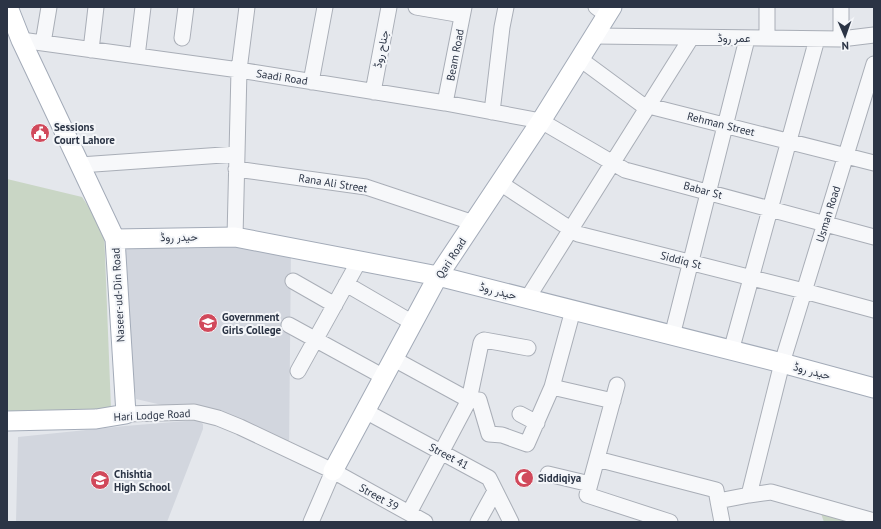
<svg xmlns="http://www.w3.org/2000/svg" width="881" height="529" font-family="'PT Sans',Vazirmatn,sans-serif">
<style>
.built{fill:#d2d6de}
.green{fill:#c9d6c5}
.lines{fill:none;stroke-linecap:round;stroke-linejoin:round}
.minor-casing{stroke:#a9aeb7;stroke-width:17}
.major-casing{stroke:#a3abb8;stroke-width:21}
.minor{stroke:#f7f8fa;stroke-width:15}
.major{stroke:#fff;stroke-width:19}
.labels{text-anchor:middle;dominant-baseline:central;stroke-width:4;stroke-linejoin:round;paint-order:stroke}
.street-label{font-size:11px;fill:#2b3445;stroke:#f4f6f9}
.poi-label{font-size:11px;font-weight:bold;fill:#2b3445;stroke:#f4f6f9;text-anchor:start}
</style>
<rect width="100%" height="100%" fill="#e4e7ec"/>
<path class="built" d="M115,239L291,248L289,451L218,418L136,399Z
M198,420L203,424V429L167,522H16L18,437L125,426Z"/>
<path class="green" d="M7,179L82,197L104,230L111,409L14,413L7,412Z
M818,505L874,522H824Z"/>
<g class="lines">
<g class="minor-casing">
<path id="minor" d="M416,7L462,15
M596,7L607,15
M767,7V38
M841,7V39
M594,36L841,39L874,35
M182,38L186,7
M21,40L239,70L445,103L541,121L625,170L874,237
M43,43L49,7
M91,50L96,7
M137,56L143,7
M580,59L641,104L874,163
M311,82L325,7
M373,92L389,7
M445,103L464,7
M492,112L502,27L506,7
M80,165L237,154
M236,169L366,187L474,223
M500,183L578,234L804,291L874,310
M235,237L239,70L247,7
M293,281L335,305
M346,284L413,323
M527,299L691,38
M573,310L552,387L613,401
M289,325L384,377
M672,336L747,39
M528,348L484,340L482,341L481,343L469,400H479L489,434L502,435L527,444L552,387
M731,351L817,39
M394,359L469,400L409,513
M298,371L359,261
M617,385L587,495L670,522
M365,411L489,478L511,522
M126,414L194,412L218,418L240,427L333,471L425,522
M520,414L537,423
M597,459L716,490L718,501
M548,474L590,484
M749,495L771,492L874,521
M311,522L333,471
M478,522L495,491
M722,522L718,501L749,495L782,363L874,64"/>
</g>
<g class="major-casing">
<path id="major" d="M115,239L235,237L438,276L782,363L874,388
M7,421L96,419L126,414L115,239L21,40L8,7
M333,471L438,276L541,121L594,36L612,7"/>
</g>
<use href="#minor" class="minor"/>
<use href="#major" class="major"/>
</g>
<defs>
<g id="civic-disc" transform="scale(1)"><circle r="9.5" fill="#d1495b" stroke="#f4f6f9"/><path d="M-.6-6.5H3V-4.5H.6V-3L4-1V1h2V6H-6V1h2V-1L-.6-3ZM-1.2 2.5V6h2.4V2.5Z" fill="#fff"/></g>
<g id="school-disc" transform="scale(1)"><circle r="9.5" fill="#d1495b" stroke="#f4f6f9"/><path d="M0-5L7-2L0 1L-7-2ZM-4 1L0 2.5L4 1V4Q0 6-4 4Z" fill="#fff"/></g>
<g id="mosque-disc" transform="scale(1)"><circle r="9.5" fill="#d1495b" stroke="#f4f6f9"/><path d="M3.5-4.9A6 6 0 1 0 3.5 4.9A5 5 0 1 1 3.5-4.9Z" fill="#fff"/></g>
</defs>
<g fill-rule="evenodd">
<use href="#civic-disc" x="40" y="133"/>
<use href="#school-disc" x="208" y="323"/>
<use href="#mosque-disc" x="524" y="478"/>
<use href="#school-disc" x="100" y="480"/>
</g>
<g class="labels">
<g class="street-label">
<text x="734" y="38">عمر روڈ</text>
<text transform="translate(381 49) rotate(-79)">جناح روڈ</text>
<text transform="translate(455 55) rotate(-79)">Beam Road</text>
<text transform="translate(282 77) rotate(9)">Saadi Road</text>
<text transform="translate(721 124) rotate(14)">Rehman Street</text>
<text transform="translate(333 183) rotate(9)">Rana Ali Street</text>
<text transform="translate(703 190) rotate(15)">Babar St</text>
<text transform="translate(828 214) rotate(-73)">Usman Road</text>
<text transform="translate(179 237) rotate(-1)">حیدر روڈ</text>
<text transform="translate(451 258) rotate(-57)">Qari Road</text>
<text transform="translate(681 260) rotate(14)">Siddiq St</text>
<text transform="translate(498 291) rotate(14)">حیدر روڈ</text>
<text transform="translate(118 295) rotate(-93)">Naseer-ud-Din Road</text>
<text transform="translate(812 371) rotate(15)">حیدر روڈ</text>
<text transform="translate(152 415) rotate(-3)">Hari Lodge Road</text>
<text transform="translate(449 456) rotate(28)">Street 41</text>
<text transform="translate(379 497) rotate(29)">Street 39</text>
</g>
<g class="poi-label">
<text x="54" y="127">Sessions<tspan x="54" dy="13">Court Lahore</tspan></text>
<text x="222" y="317">Government<tspan x="222" dy="13">Girls College</tspan></text>
<text x="114" y="474">Chishtia<tspan x="114" dy="13">High School</tspan></text>
<text x="538" y="478">Siddiqiya</text>
</g>
</g>
<rect width="881" height="529" fill="none" stroke="#2b3445" stroke-width="16"/>
<g transform="translate(845 36) rotate(178)" stroke="#f4f6f9" stroke-width="3" paint-order="stroke">
<path d="M0-3L7 15L0 10L-7 15Z" fill="#2b3445"/>
<text y="-6" font-size="11" font-weight="bold" text-anchor="middle" fill="#2b3445">N</text>
</g>
</svg>
